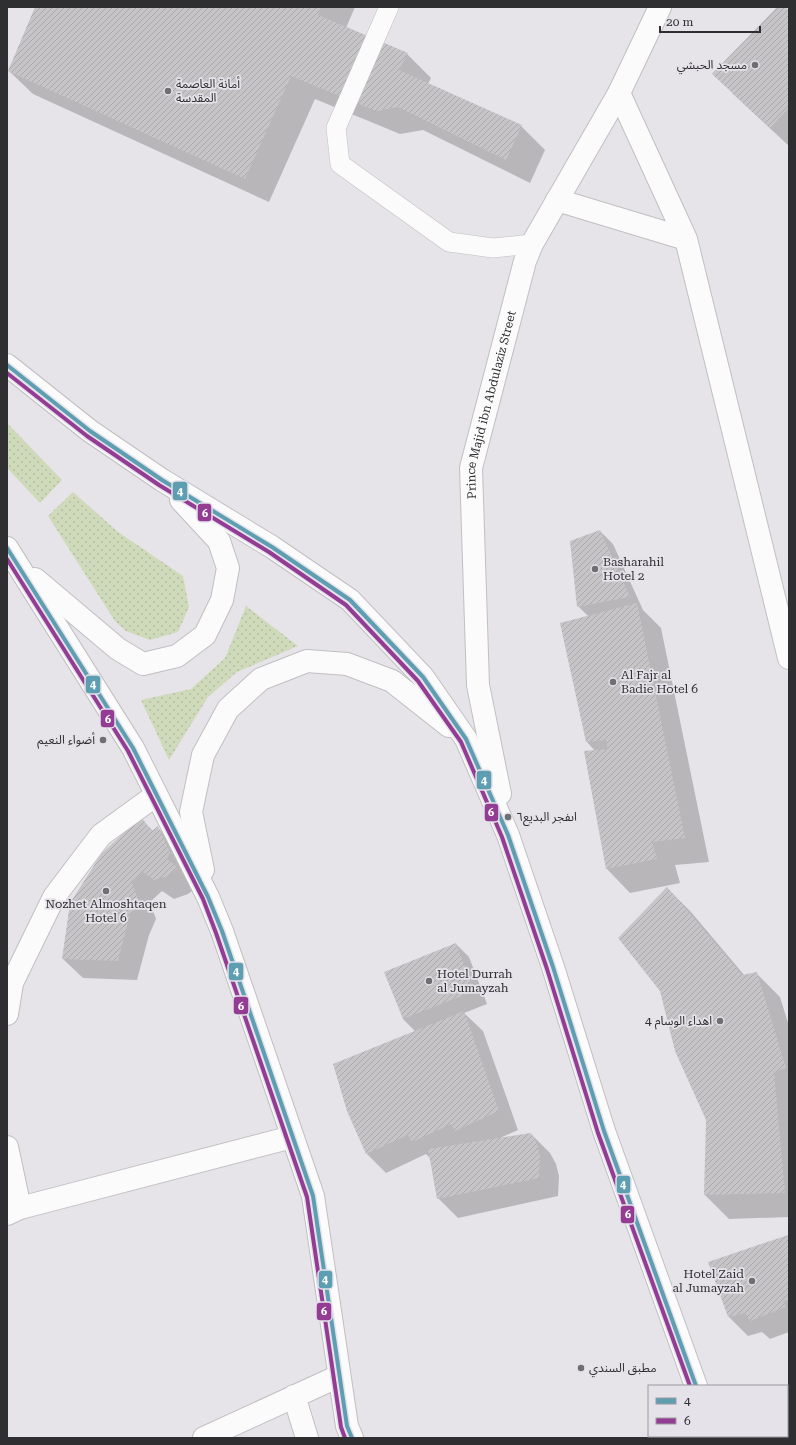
<svg xmlns="http://www.w3.org/2000/svg" width="796" height="1445" font-family="'Roboto Serif','Noto Sans Arabic',serif">
<style>
.grass{fill:url(#grass-dots)}
.shadow{fill:#0003}
.building{fill:url(#building-hatch)}
.lines{fill:none;stroke-linecap:round;stroke-linejoin:round}
.lane-casing{stroke:#c0bfc2;stroke-width:20}
.street-casing{stroke:#c0bfc2;stroke-width:24}
.secondary-casing{stroke:#c0bfc2;stroke-width:24}
.primary-casing{stroke:#c0bfc2;stroke-width:24}
.lane{stroke:#fbfbfc;stroke-width:19}
.street{stroke:#fbfbfc;stroke-width:22}
.secondary{stroke:#fbfbfc;stroke-width:22}
.primary{stroke:#fbfbfc;stroke-width:22}
.bus-1-casing{stroke:#e5e2ea;stroke-width:7}
.bus-2-casing{stroke:#e5e2ea;stroke-width:7}
.bus-1{stroke:#5d9eb1;stroke-width:4}
.bus-2{stroke:#943c94;stroke-width:4}
.poi-dot{fill:#6f6e71;stroke:#e5e2ea;stroke-width:1.5}
.labels{text-anchor:middle;dominant-baseline:central;stroke-width:3.5;stroke-linejoin:round;paint-order:stroke}
.poi-label{font-size:12px;fill:#2f2e31;stroke:#e5e2ea;text-anchor:start}
.street-label{font-size:12px;fill:#2f2e31;stroke:#e5e2ea}
.line-badge{stroke:#e5e2ea;stroke-width:1.5}
.badge-label{font-size:11px;text-anchor:middle;font-weight:bold;fill:#fff}
</style>
<defs>
<pattern id="grass-dots" width="8" height="8" patternUnits="userSpaceOnUse"><rect width="8" height="8" fill="#cfdaba"/><path d="M2 2h.1M6 6h.1" fill="none" stroke="#b2bba0" stroke-width="1.8" stroke-linecap="round"/></pattern>
<pattern id="building-hatch" width="6" height="6" patternUnits="userSpaceOnUse"><rect width="6" height="6" fill="#c6c4c7"/><path d="M-1 1l2-2M0 6l6-6M5 7l2-2" fill="none" stroke="#aaa9ab"/></pattern>
</defs>
<rect width="100%" height="100%" fill="#e6e4e8"/>
<path class="grass" d="M7,423L62,480L40,503L7,468Z
M73,492L118,532L183,576L189,607L178,632L150,640L126,631L115,621L48,516Z
M246,606L298,646L237,672L208,697L169,760L141,700L191,689L225,658Z"/>
<path class="shadow" d="M36,7H355L346,28L407,54L431,78L428,84L521,126L545,150L530,183L423,130L400,134L315,99L269,202L33,94L9,71Z
M778,7H785L789,11V146L732,93Z
M600,531L613,544L643,610L661,628L709,862L675,865L680,883L630,893L607,869L595,751L587,742L589,617L578,606Z
M141,819L153,831L158,828L177,846L189,872L186,878L196,888L188,894L174,899L162,891L150,902L156,919L149,935L137,980L83,978L63,959Z
M667,888L691,912L745,976L756,973L780,997L789,1026V1217L729,1219L705,1195L707,1120Z
M456,944L469,957L487,1004L464,1013L483,1031L518,1130L500,1138L531,1134L550,1153L556,1164L559,1176L558,1196L458,1218L438,1198L431,1159L426,1154L386,1173L367,1154L416,1032L403,1019Z
M787,1236L789,1238V1332L770,1339L762,1332L748,1336L729,1317Z"/>
<path class="building" d="M35,7H322L318,15L408,53L399,70L522,125L506,160L398,107L376,111L291,76L245,179L8,71Z
M777,7H785L789,12V50L787,53L789,55V108L770,128L712,74Z
M600,530L630,597L577,607L570,541Z
M637,603L685,838L652,842L657,859L606,869L584,751L608,749L606,740L586,742L560,623Z
M141,817L152,831L158,826L170,852L167,859L178,868L168,876L154,880L143,872L132,883L138,899L130,915L118,961L62,959L70,903L102,853Z
M667,887L742,975L757,972L786,1068L774,1072L785,1193L704,1195L706,1120L675,1051L660,991L618,938Z
M456,943L474,991L403,1019L384,972Z
M464,1011L499,1111L455,1131L451,1124L412,1142L408,1135L366,1154L347,1111L333,1064Z
M531,1133L537,1144L540,1156L539,1178L437,1199L428,1149Z
M788,1235L789,1239V1300L783,1301L786,1307L750,1321L745,1313L728,1317L708,1262Z"/>
<g class="lines">
<g class="lane-casing">
<path id="lane" d="M389,7L336,128L340,164L449,242L493,248L532,244"/>
</g>
<g class="street-casing">
<path id="street" d="M619,93L686,239L789,658
M557,200L686,239
M7,1014L12,983L54,897L101,835L156,795
M7,1147L20,1208
M294,1396L307,1438
M204,1438L339,1376"/>
</g>
<g class="secondary-casing">
<path id="secondary" d="M7,1214L20,1208L292,1137"/>
</g>
<g class="primary-casing">
<g id="primary">
<path d="M7,365L90,431L162,480L272,547L350,600L423,677L466,739L508,835L553,967L604,1131L696,1386"/>
<path d="M7,548L133,748L208,897L222,931L313,1196L347,1426L352,1438"/>
<path d="M35,579L118,649L143,664L177,656L205,635L222,600L228,568L219,541L181,500"/>
<path id="s1" d="M500,794L478,685L471,468L525,261L532,244L619,93L660,7"/>
<path d="M203,870L191,812L203,755L228,709L261,679L307,661L347,664L392,681L449,726"/>
<path d="M711,1436L712,1438"/>
</g>
</g>
<use href="#lane" class="lane"/>
<use href="#street" class="street"/>
<use href="#secondary" class="secondary"/>
<use href="#primary" class="primary"/>
<g class="bus-1-casing">
<path id="bus-1" d="M7,365L90,431L162,480L272,547L350,600L423,677L466,739L508,835L553,967L604,1131L696,1386
M7,548L133,748L208,897L222,931L313,1196L347,1426L352,1438"/>
</g>
<g class="bus-2-casing">
<path id="bus-2" d="M7,373L87,436L159,485L269,552L346,605L418,681L461,742L502,837L547,969L598,1133L690,1386
M7,559L128,751L203,899L216,933L307,1197L341,1427L345,1438"/>
</g>
<use href="#bus-1" class="bus-1"/>
<use href="#bus-2" class="bus-2"/>
</g>
<g class="poi-dot">
<circle cx="755" cy="65" r="4"/>
<circle cx="168" cy="91" r="4"/>
<circle cx="595" cy="569" r="4"/>
<circle cx="613" cy="682" r="4"/>
<circle cx="103" cy="740" r="4"/>
<circle cx="508" cy="817" r="4"/>
<circle cx="106" cy="891" r="4"/>
<circle cx="429" cy="981" r="4"/>
<circle cx="720" cy="1021" r="4"/>
<circle cx="752" cy="1281" r="4"/>
<circle cx="581" cy="1368" r="4"/>
</g>
<g class="labels">
<g class="poi-label">
<text x="747" y="65" text-anchor="end">مسجد الحبشي</text>
<text x="176" y="84">أمانة العاصمة<tspan x="176" dy="14">المقدسة</tspan></text>
<text x="603" y="562">Basharahil<tspan x="603" dy="14">Hotel 2</tspan></text>
<text x="621" y="675">Al Fajr al<tspan x="621" dy="14">Badie Hotel 6</tspan></text>
<text x="95" y="740" text-anchor="end">أضواء النعيم</text>
<text x="516" y="817">اىفجر البديع٦</text>
<text x="106" y="904" text-anchor="middle">Nozhet Almoshtaqen<tspan x="106" dy="14">Hotel 6</tspan></text>
<text x="437" y="974">Hotel Durrah<tspan x="437" dy="14">al Jumayzah</tspan></text>
<text x="712" y="1021" text-anchor="end">اهداء الوسام 4</text>
<text x="744" y="1274" text-anchor="end">Hotel Zaid<tspan x="744" dy="14">al Jumayzah</tspan></text>
<text x="589" y="1368">مطبق السندي</text>
</g>
<g class="street-label">
<text stroke="none"><textPath href="#s1" startOffset="394">Prince Majid ibn Abdulaziz Street</textPath></text>
</g>
</g>
<g class="line-badge">
<rect x="172" y="481" width="16" height="20" rx="4" fill="#5d9eb1"/>
<rect x="197" y="503" width="15" height="19" rx="4" fill="#943c94"/>
<rect x="85" y="675" width="16" height="19" rx="4" fill="#5d9eb1"/>
<rect x="100" y="709" width="15" height="19" rx="4" fill="#943c94"/>
<rect x="476" y="770" width="16" height="20" rx="4" fill="#5d9eb1"/>
<rect x="484" y="803" width="15" height="19" rx="4" fill="#943c94"/>
<rect x="228" y="962" width="16" height="19" rx="4" fill="#5d9eb1"/>
<rect x="233" y="996" width="16" height="19" rx="4" fill="#943c94"/>
<rect x="616" y="1175" width="15" height="19" rx="4" fill="#5d9eb1"/>
<rect x="620" y="1205" width="15" height="19" rx="4" fill="#943c94"/>
<rect x="318" y="1270" width="15" height="19" rx="4" fill="#5d9eb1"/>
<rect x="316" y="1302" width="16" height="19" rx="4" fill="#943c94"/>
</g>
<g class="badge-label">
<text x="180" y="495">4</text>
<text x="205" y="517">6</text>
<text x="93" y="688">4</text>
<text x="108" y="723">6</text>
<text x="484" y="784">4</text>
<text x="491" y="816">6</text>
<text x="236" y="975">4</text>
<text x="241" y="1010">6</text>
<text x="623" y="1188">4</text>
<text x="628" y="1218">6</text>
<text x="325" y="1283">4</text>
<text x="324" y="1315">6</text>
</g>
<rect width="796" height="1445" fill="none" stroke="#2f2e31" stroke-width="16"/>
<rect x="648" y="1385" width="140" height="52" fill="#e5e2ea" stroke="#9c9aa0"/>
<rect x="656" y="1398" width="20" height="6" fill="#5d9eb1" stroke="#9c9aa0"/>
<text x="684" y="1405" font-size="12" fill="#2f2e31">4</text>
<rect x="656" y="1418" width="20" height="6" fill="#943c94" stroke="#9c9aa0"/>
<text x="684" y="1425" font-size="12" fill="#2f2e31">6</text>
<path d="M660 26v6h100v-6" fill="none" stroke="#2f2e31" stroke-width="2"/>
<text x="666" y="26" font-size="12" fill="#2f2e31" stroke="#e5e2ea" stroke-width="3" paint-order="stroke">20 m</text>
</svg>
